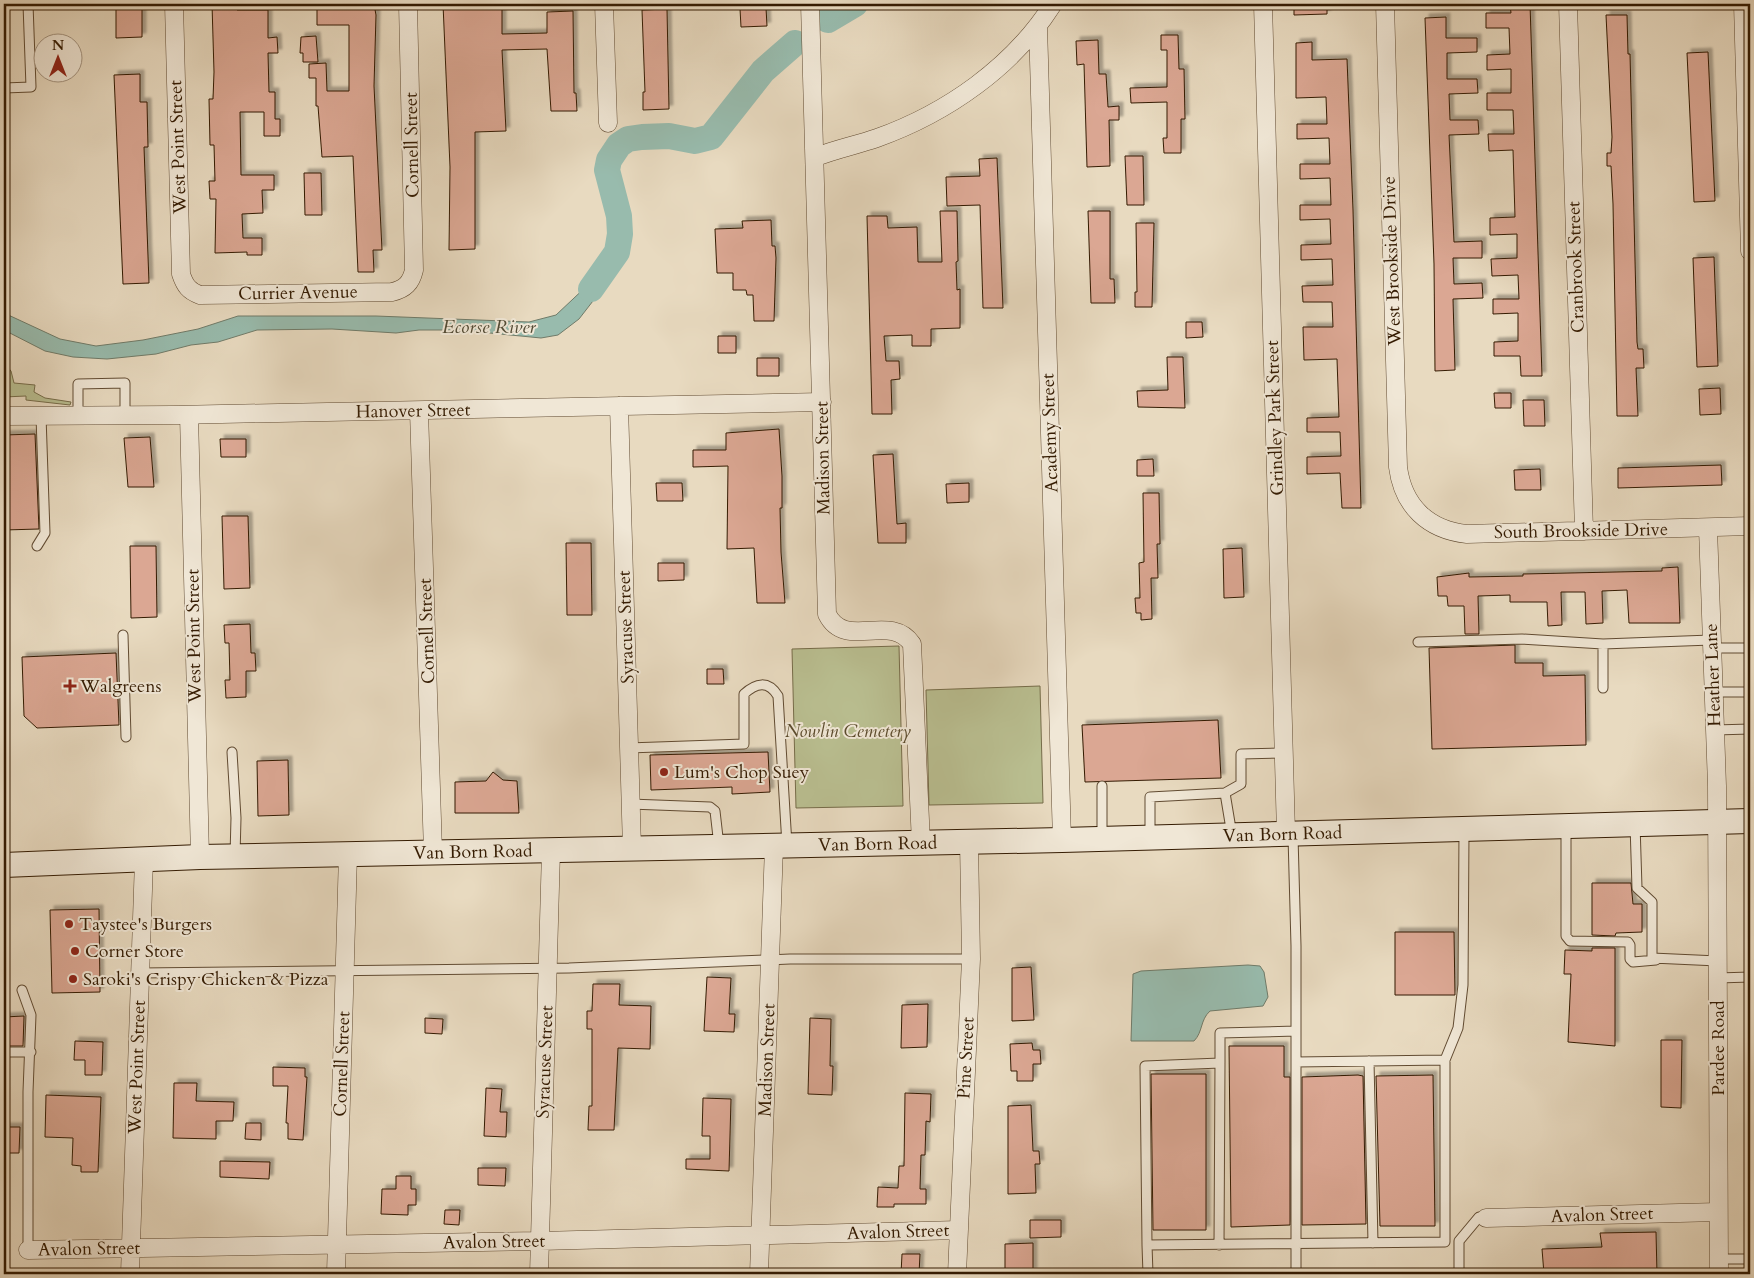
<svg xmlns="http://www.w3.org/2000/svg" width="1754" height="1278" font-family="Cardo,serif">
<style>
.green{fill:#b9be90;stroke:#766c49}
.water{fill:#98bbad;stroke:#707b69}
.lines{fill:none;stroke-linecap:round;stroke-linejoin:round}
.river{stroke:#98bbad;stroke-width:26}
.building{fill:#dba793;stroke:#341b02;filter:url(#shadow)}
.lane-casing{stroke:#614b32;stroke-width:11}
.street-casing{stroke:#614b32;stroke-width:19}
.secondary-casing{stroke:#341b02;stroke-width:26}
.lane{stroke:#f0e7d6;stroke-width:9}
.street{stroke:#f0e7d6;stroke-width:18}
.secondary{stroke:#f0e7d6;stroke-width:24}
.poi-dot{fill:#8f2418;stroke:#f0e7d6;stroke-width:2}
.labels{text-anchor:middle;dominant-baseline:central;stroke-width:4;stroke-linejoin:round;paint-order:stroke}
.street-label{font-size:18px;fill:#341b02;stroke:#f0e7d6}
.poi-label{font-size:18px;fill:#341b02;stroke:#f0e7d6;text-anchor:start}
.park-label{font-size:18px;font-style:italic;fill:#5c4c2d;stroke:#f0e7d6}
.water-label{font-size:19px;font-style:italic;fill:#524b35;stroke:#f0e7d6}
</style>
<defs>
<filter id="shadow"><feDropShadow dx="4" dy="-4" stdDeviation="1" flood-color="#0004"/></filter>
</defs>
<rect width="100%" height="100%" fill="#e8dac0"/>
<filter id="stains"><feTurbulence type="fractalNoise" baseFrequency=".004" numOctaves="4"/><feColorMatrix values="0 0 0 0 .2 0 0 0 0 .09 0 0 0 0 .02 0 0 0 .5 -.17"/></filter>
<radialGradient id="worn" r=".72"><stop offset=".6" stop-color="#630" stop-opacity="0"/><stop offset="1" stop-color="#630" stop-opacity=".3"/></radialGradient>
<path class="green" d="M4,363L11,371L14,383L35,385L34,392L45,398L71,402L70,405L26,400V396L4,397Z
M899,646L903,806L796,808L792,649Z
M1040,686L1043,803L929,805L926,690Z"/>
<path class="water" d="M608,260L619,266L617,270L579,319L558,335L541,338L459,330H419L396,333L332,329L257,330L218,342L191,345L156,354L107,359L73,357L45,351L4,330V313L60,339L96,346L143,340L198,329L238,316H376L529,322L556,315L590,283Z
M1248,965L1260,966L1264,972L1268,997L1263,1006L1210,1011C1200,1020 1203,1032 1194,1041H1131L1133,974L1141,971Z"/>
<g class="lines">
<path class="river" d="M828,20L855,4
M591,289L617,252L620,234L619,216L607,170L609,160L619,145L628,139L642,137L669,136L695,141L711,137L763,71L795,43"/>
</g>
<path class="building" d="M116,4H142V37L116,38Z
M212,4H237V10H268V38L277,37L278,53H268L269,92H275V119H280V136H264V112H240L241,175H274V190H262L263,213L242,214L243,238H262V255H247V252L215,253L216,199H210L209,181H215L214,145H210L209,99H213L214,72Z
M349,4H374L376,15L374,86L382,250H373L374,272H358L353,156L322,157L318,106H316V78H309V64L326,63L327,91H349V25H317V9H349Z
M443,4H469V8L502,7V34L547,33V12L573,11L574,93H576L577,111H551L547,49L502,50L506,131L475,132V249L449,250L450,167Z
M1294,4H1327V14L1294,15Z
M1510,4H1530L1542,376H1521L1520,356H1494V342L1518,341V313L1493,314V299H1519L1518,275L1492,276L1491,259L1517,258V234L1490,235V218L1515,217L1513,150L1489,151L1488,134H1514L1513,110H1487V93H1511V69L1487,70V55L1510,54L1509,28H1486V13H1511Z
M766,8L767,26L741,27L740,9Z
M667,9L669,109L643,110V92H645L642,10Z
M1606,15H1627L1628,54H1630L1637,342L1638,349H1643L1644,368H1636L1638,416H1617L1613,204L1611,166H1607V153H1611L1612,137Z
M1446,17V38H1477V52L1447,53V79H1477L1478,93L1449,94L1450,120H1478L1479,134L1449,135L1454,242L1482,241V258H1453L1454,284L1482,283L1483,298L1453,299L1455,370L1435,371L1434,264L1425,18Z
M1161,35H1178L1179,69H1184L1185,119H1181V153H1164L1163,138H1167V102L1131,103L1130,88L1167,87V50H1161Z
M316,36L318,62H303V53H300L301,37Z
M1098,40L1099,74H1106L1108,107L1119,106V120H1109L1110,166L1087,167L1084,64L1077,65L1076,41Z
M1312,42V60L1347,59L1353,210L1361,508H1342L1340,473L1307,474V457L1341,456L1340,432H1307V418L1339,417L1337,359L1304,360L1303,327H1333L1332,302H1303L1302,286L1333,285L1332,259L1301,260V245L1331,244L1330,219L1300,220V205H1331L1330,178L1300,179V164H1330L1329,138L1297,139V124H1327L1326,97L1296,98V43Z
M1708,52L1715,201L1694,202L1687,53Z
M140,74V102H147L148,147H144L149,283L123,284L114,75Z
M1125,156H1143L1144,205H1127Z
M997,158L1003,308H983L980,205L947,206L946,177L980,176L979,159Z
M304,173H321L322,215H305Z
M940,211H957L958,261L956,262L957,290L960,289V328L931,329V346H912V335L884,336L886,361H899L900,379L891,380L892,414H872L867,216H887L888,228L917,227L918,262H942Z
M1088,211H1110V279H1114L1115,303H1091Z
M771,220L772,246H775L776,258L774,321H754L753,295H747L746,290H733V273H717L715,229L743,228L742,221Z
M1136,223H1154L1152,307H1135V292H1137Z
M1714,257L1718,366L1697,367L1693,258Z
M1186,322H1202L1203,337L1186,338Z
M718,336H736V353H718Z
M1167,357H1183L1185,408L1138,407L1137,391L1168,390Z
M757,358H779V376H757Z
M1720,388L1721,414L1700,415L1699,389Z
M1494,393H1511V408H1495Z
M1523,400H1544L1545,426H1524Z
M779,429L782,476V508H780L781,552L785,603H757L754,548L727,549L728,466L693,467V450H726V433Z
M35,434L39,529L4,530V435Z
M150,437L154,487H128L124,438Z
M220,439H246V457H221Z
M893,454L897,524L906,523V543H878L873,455Z
M1153,459L1154,476H1137V460Z
M1721,465L1722,485L1618,488V468Z
M1540,469L1541,490H1515L1514,470Z
M656,483H682L683,501H657Z
M969,483V502L947,503L946,484Z
M1143,493H1159L1160,544H1157L1158,578H1151L1152,619L1141,620V613H1136L1135,598H1140L1139,563L1144,562Z
M222,516H248L250,588L224,589Z
M566,543H591L592,615H567Z
M130,546H156L157,617L131,618Z
M1242,548L1244,597L1224,598L1223,549Z
M658,563H684V580L658,581Z
M1678,567L1680,623H1629L1627,590L1602,591L1603,623L1586,624L1585,592H1561L1562,625L1548,626L1547,602H1510V595L1478,596L1479,634H1465L1464,606H1448L1447,596H1438L1437,577L1469,573V577L1523,576V574L1662,571V568Z
M250,624L251,653H255L256,671H246V697L226,698L225,680H230L229,643H225L224,625Z
M1515,645V663H1543V676L1585,675L1586,745L1432,749L1429,648Z
M116,653L119,725L37,728L24,716L22,657Z
M707,669H723L724,684H707Z
M1218,720L1221,778L1085,782L1082,725Z
M768,752L770,792L732,794V787L651,790L650,755Z
M288,760L289,815L258,816L257,761Z
M493,772L503,780L517,781L519,813H455V782L486,781Z
M1592,883H1631L1633,904H1642V932L1616,933L1615,936L1592,935Z
M99,909L100,992L52,993L50,910Z
M1395,932H1454L1455,995H1395Z
M1592,948H1615V1046L1568,1042L1571,974H1564L1565,950L1592,951Z
M1031,967L1034,1020L1012,1021V968Z
M707,977L731,978L729,1014H735L734,1032L704,1031Z
M593,984H620L619,1005L651,1006L650,1049L618,1048L614,1130H588L589,1106H592V1029H587V1011H592Z
M928,1004L927,1047L901,1048L902,1005Z
M24,1016L23,1046H4V1017Z
M425,1018L443,1019L442,1034L425,1033Z
M810,1018L831,1019L830,1066H833L832,1095L808,1094Z
M1661,1040H1682L1681,1108L1661,1107Z
M75,1041L103,1042L102,1075H85V1060H74Z
M1032,1043L1033,1050H1040L1041,1064H1033V1081H1017V1071H1011L1010,1044Z
M1229,1046H1284V1077H1290V1225L1231,1227Z
M273,1067L305,1068V1077H307L303,1140L288,1139V1123H286L288,1086H273Z
M1151,1074H1206V1230H1153Z
M1358,1075L1363,1076L1366,1224L1302,1225V1077Z
M1433,1075L1435,1226H1380L1376,1076Z
M174,1083H197L196,1101L234,1102L233,1121H216V1139L173,1138Z
M486,1088L502,1089L500,1112H507L506,1137L484,1136Z
M905,1093L931,1094L930,1122L926,1121L925,1155H921L920,1189H926V1204H894V1207H877L878,1187L898,1188L899,1166H904Z
M46,1095L101,1097L98,1172H81V1166L72,1165L73,1138L45,1137Z
M703,1098L731,1099L729,1171L686,1169V1159H710V1136H702Z
M1031,1105L1033,1151H1039L1040,1164H1035L1036,1193L1008,1194V1106Z
M246,1123H261V1140L245,1139Z
M4,1127H20L19,1153H4Z
M220,1161L270,1162L269,1179L220,1177Z
M478,1168H506L505,1186L478,1185Z
M396,1176H411V1189H416V1205H408V1215L381,1214L382,1189H396Z
M445,1210H460L459,1225L444,1224Z
M1030,1220H1061V1237L1030,1238Z
M1656,1232L1657,1274H1544L1542,1249L1602,1247L1600,1233Z
M1033,1243V1272H1005V1244Z
M902,1254H920L919,1274H901Z"/>
<g class="lines">
<g class="lane-casing">
<path id="lane" d="M4,88L31,87L28,4
M78,416V384L125,383V416
M37,546L45,533L41,416
M123,635L126,737
M1418,642L1522,639L1603,644L1711,640
M1603,644V688
M1712,648H1750
M1713,692H1750
M1715,730L1750,729
M628,748L744,744V694C756,683 768,680 778,696L787,845
M232,752L236,818L235,856
M1102,786V838
M1225,793L1241,784V754L1284,753
M630,804L710,807L715,811L719,846
M1635,824L1637,888L1652,902V958L1718,961
M1566,826V936L1570,941L1628,942L1630,945V959L1633,962L1656,960
M1293,836L1296,946V1274
M1150,837V797L1225,793L1232,835
M140,973L569,968L790,959H971
M1718,978L1750,977
M22,990L31,1015L28,1092V1250
M1296,1031L1220,1033V1063L1145,1066L1147,1245L1445,1242V1060L1296,1062
M4,1052H31
M1445,1060L1458,1028L1463,985L1464,831
M1369,1061L1373,1243
M1147,1245L1148,1274
M1219,1245L1220,1063
M1719,1259H1750
M1459,1274V1241L1479,1217L1486,1218"/>
</g>
<g class="street-casing">
<path id="street" d="M174,4L181,274C185,286 189,291 200,295L392,292C405,289 411,283 414,270L408,4
M604,4L608,123
M810,4L827,614C845,651 890,612 912,644L921,843
M1263,4L1286,833
M1385,4L1398,467C1403,506 1428,530 1467,534L1750,526
M1568,4L1584,531
M1743,4L1750,251
M1038,26L1062,840
M816,157C836,149 857,145 877,138C947,113 1013,67 1053,4
M619,406L632,848
M419,411L433,852
M189,415L200,857
M4,416L174,415L822,402
M1708,528L1717,786L1719,1274
M1486,1218L1718,1212
M28,1250L540,1241L959,1230
M130,1274L144,860
M336,1274L348,854
M539,1274L551,851
M759,1274L774,846
M957,1274L971,959L969,841"/>
</g>
<g class="secondary-casing">
<g id="secondary">
<path id="s1" d="M4,865L200,857L1062,840L1750,821"/>
</g>
</g>
<use href="#lane" class="lane"/>
<use href="#street" class="street"/>
<use href="#secondary" class="secondary"/>
</g>
<g class="poi-dot">
<path d="M67.5 678.5h5v5h5v5h-5v5h-5v-5h-5v-5h5z"/>
<circle cx="664" cy="772" r="5"/>
<circle cx="69" cy="924" r="5"/>
<circle cx="75" cy="951" r="5"/>
<circle cx="73" cy="979" r="5"/>
</g>
<g class="labels">
<g class="street-label">
<text transform="translate(412 145) rotate(-91)">Cornell Street</text>
<text transform="translate(178 147) rotate(-92)">West Point Street</text>
<text transform="translate(1392 261) rotate(-92)">West Brookside Drive</text>
<text transform="translate(1576 267) rotate(-92)">Cranbrook Street</text>
<text transform="translate(298 293) rotate(-1)">Currier Avenue</text>
<text transform="translate(413 411) rotate(-1)">Hanover Street</text>
<text transform="translate(1275 418) rotate(-92)">Grindley Park Street</text>
<text transform="translate(1050 433) rotate(-92)">Academy Street</text>
<text transform="translate(823 458) rotate(-91)">Madison Street</text>
<text transform="translate(1581 531) rotate(-1)">South Brookside Drive</text>
<text transform="translate(626 627) rotate(-92)">Syracuse Street</text>
<text transform="translate(427 631) rotate(-92)">Cornell Street</text>
<text transform="translate(194 636) rotate(-91)">West Point Street</text>
<text transform="translate(1713 675) rotate(-92)">Heather Lane</text>
<text stroke="none"><textPath href="#s1" startOffset="1279">Van Born Road</textPath></text>
<text stroke="none"><textPath href="#s1" startOffset="874">Van Born Road</textPath></text>
<text stroke="none"><textPath href="#s1" startOffset="469">Van Born Road</textPath></text>
<text transform="translate(1718 1048) rotate(-90)">Pardee Road</text>
<text transform="translate(966 1058) rotate(-87)">Pine Street</text>
<text transform="translate(767 1060) rotate(-88)">Madison Street</text>
<text transform="translate(545 1062) rotate(-88)">Syracuse Street</text>
<text transform="translate(342 1064) rotate(-88)">Cornell Street</text>
<text transform="translate(137 1067) rotate(-88)">West Point Street</text>
<text transform="translate(1602 1215) rotate(-2)">Avalon Street</text>
<text transform="translate(898 1232) rotate(-2)">Avalon Street</text>
<text transform="translate(494 1242) rotate(-1)">Avalon Street</text>
<text transform="translate(89 1249) rotate(-1)">Avalon Street</text>
</g>
<g class="poi-label">
<text x="80" y="686">Walgreens</text>
<text x="674" y="772">Lum's Chop Suey</text>
<text x="79" y="924">Taystee's Burgers</text>
<text x="85" y="951">Corner Store</text>
<text x="83" y="979">Saroki's Crispy Chicken &amp; Pizza</text>
</g>
<g class="park-label">
<text x="848" y="731">Nowlin Cemetery</text>
</g>
<g class="water-label">
<text x="489" y="327">Ecorse River</text>
</g>
</g>
<rect width="1754" height="1278" fill="none" stroke="#e8dac0" stroke-width="20"/>
<rect x="5" y="5" width="1744" height="1268" fill="none" stroke="#341b02" stroke-width="2.5"/>
<rect x="10" y="10" width="1734" height="1258" fill="none" stroke="#341b02"/>
<g transform="translate(58 58)"><circle r="24" fill="#f0e7d6" stroke="#a59581"/>
<path d="M0-4L9 19L0 12L-9 19Z" fill="#8f2418"/>
<text y="-8" font-size="14" font-weight="bold" text-anchor="middle" fill="#341b02">N</text>
</g>
<rect width="100%" height="100%" filter="url(#stains)"/>
<rect width="100%" height="100%" fill="url(#worn)"/>
</svg>
